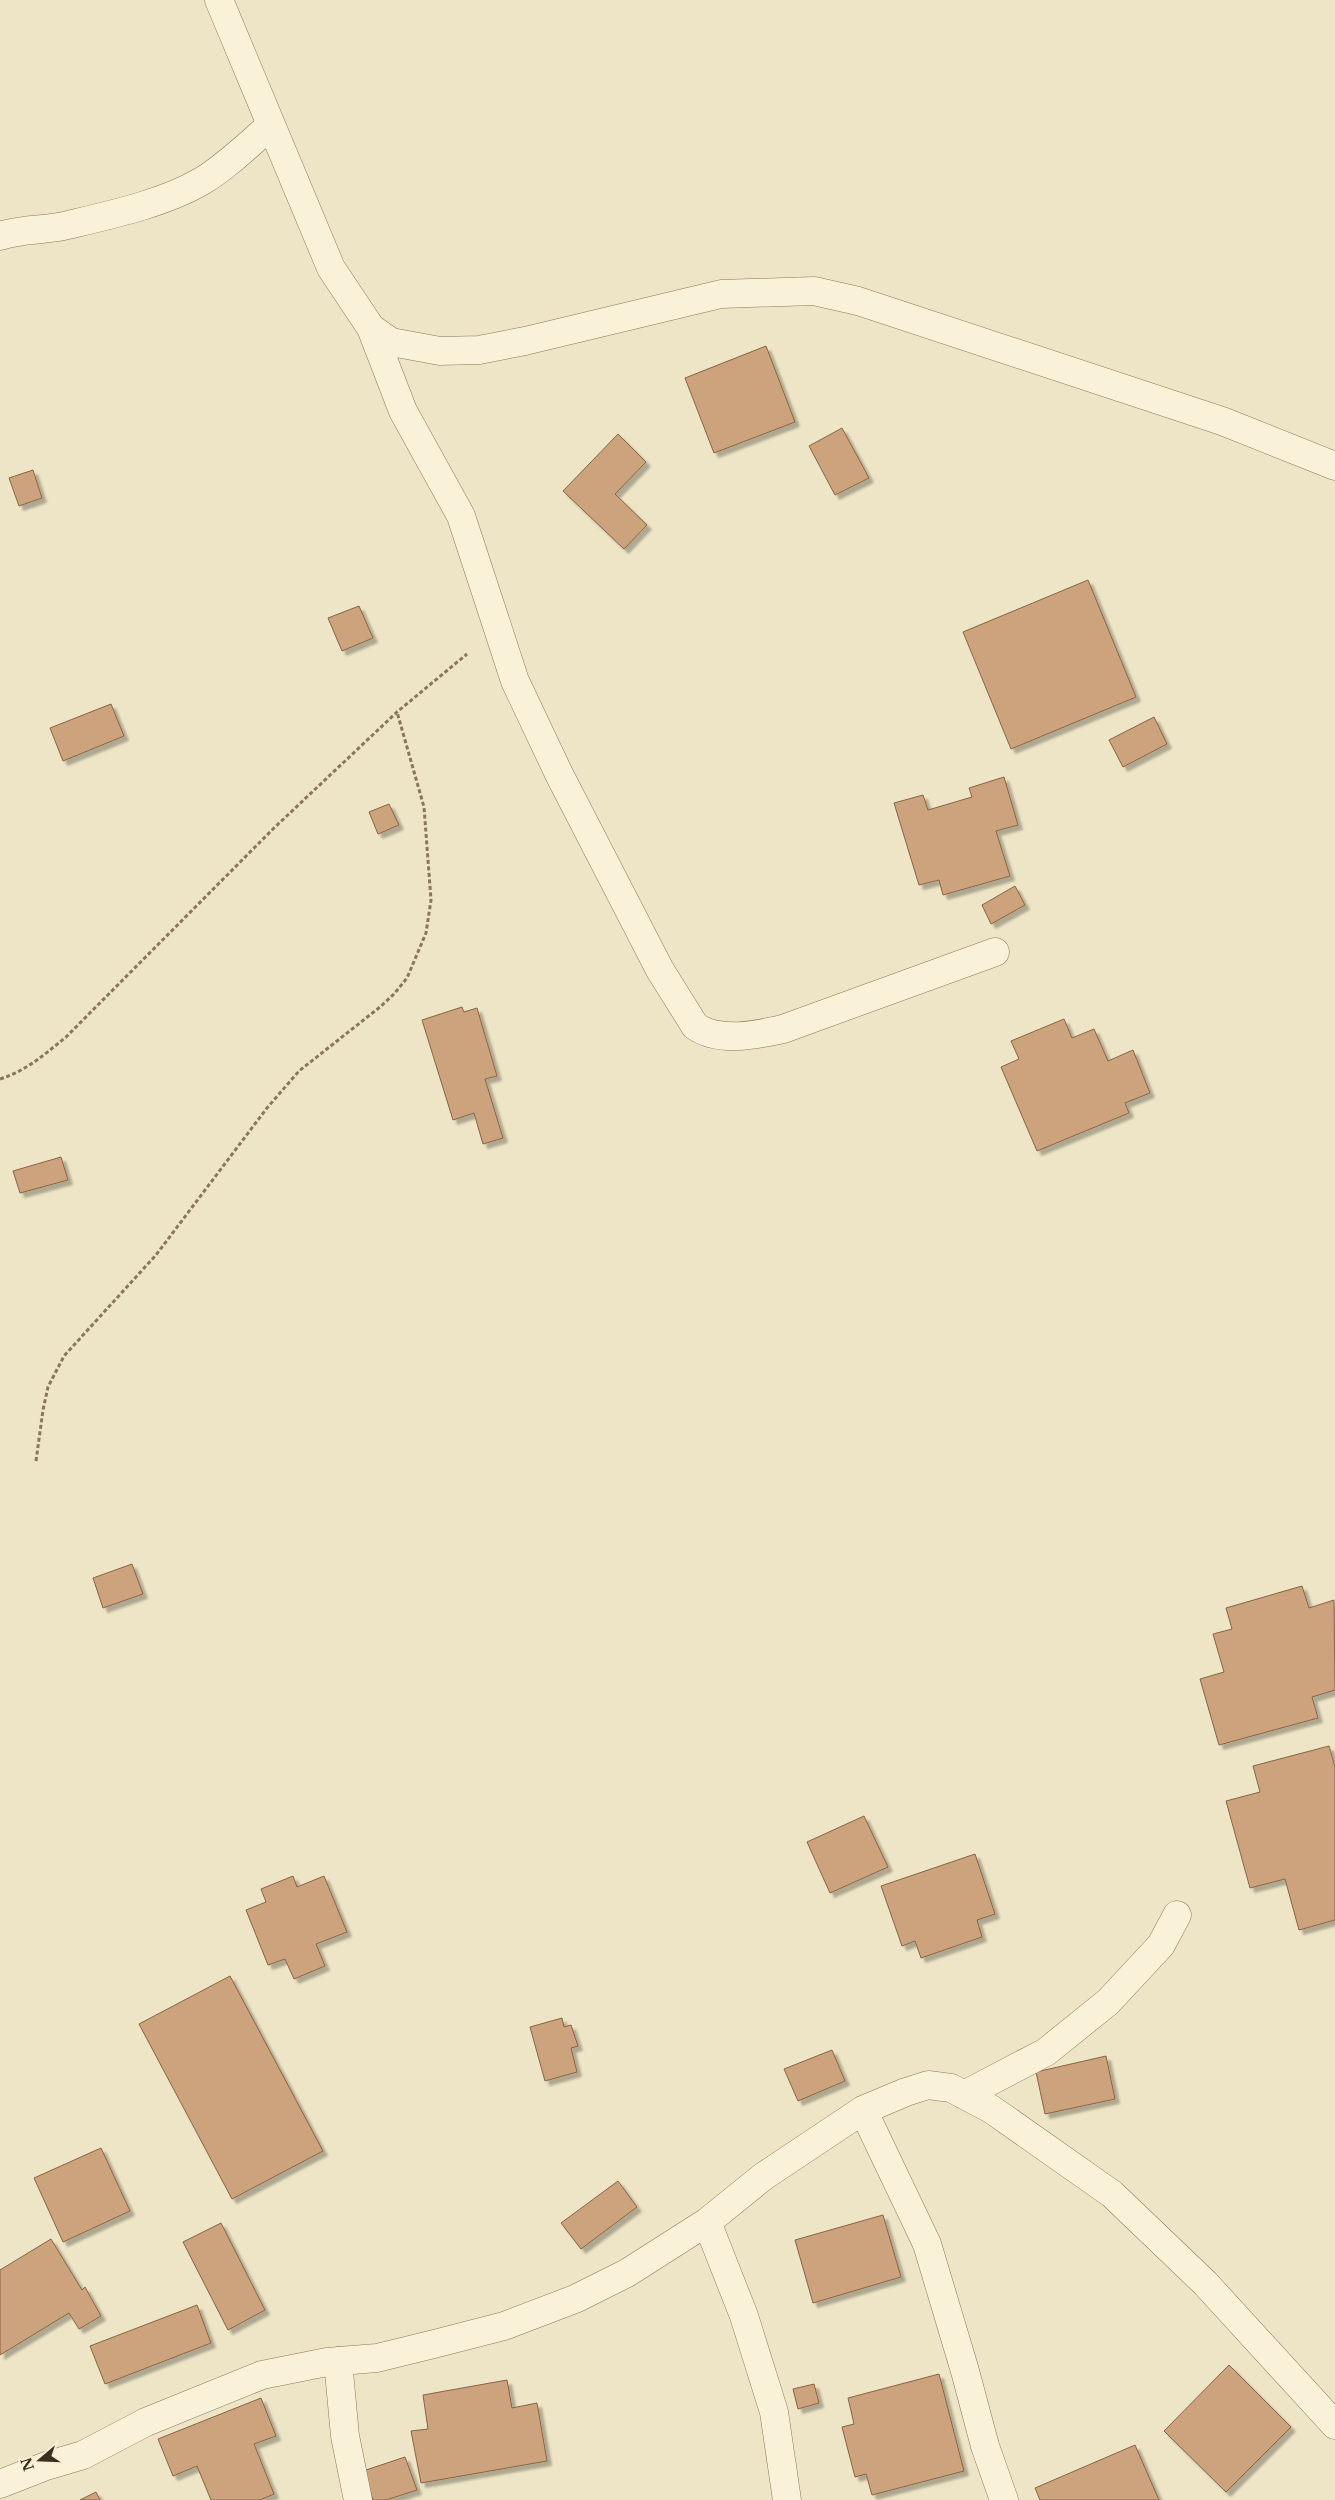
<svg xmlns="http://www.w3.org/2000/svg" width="1335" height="2500" font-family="'Libre Baskerville',serif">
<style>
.building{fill:#cca37c;stroke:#896341;filter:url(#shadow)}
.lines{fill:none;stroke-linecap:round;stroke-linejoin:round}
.street-casing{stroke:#89775b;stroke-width:29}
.path{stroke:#89775b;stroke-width:3;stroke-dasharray:4 2.5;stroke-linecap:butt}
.street{stroke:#f9f2d9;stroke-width:28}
</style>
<defs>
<filter id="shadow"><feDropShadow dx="4.5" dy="4.5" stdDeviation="1" flood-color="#0004"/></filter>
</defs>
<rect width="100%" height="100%" fill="#eee5c6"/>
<path class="building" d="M766,346L795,422L714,453L685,378Z
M842,428L869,478L835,495L809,446Z
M618,434L646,462L615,494L647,525L624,549L563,491Z
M33,470L42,498L19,506L9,478Z
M1088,580L1136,697L1011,749L963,632Z
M359,606L373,638L342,651L328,618Z
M111,704L124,736L63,761L50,728Z
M1154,717L1167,744L1123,767L1109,740Z
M1004,777L1018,825L996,831L1010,876L943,895L939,880L919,885L894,803L923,795L928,810L972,797L969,788Z
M389,804L399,825L378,834L369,812Z
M1015,886L1025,905L991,924L982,905Z
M462,1007L464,1012L477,1008L497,1076L485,1079L503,1138L483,1144L474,1113L453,1120L422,1020Z
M1064,1019L1072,1038L1094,1029L1108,1061L1133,1050L1150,1093L1125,1103L1129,1113L1037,1151L1001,1067L1019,1059L1011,1041Z
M61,1157L68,1180L20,1193L13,1171Z
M132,1564L143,1594L103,1608L93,1578Z
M1302,1586L1309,1608L1334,1600L1335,1690L1312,1697L1318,1718L1219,1745L1200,1679L1224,1672L1213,1634L1232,1629L1226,1608Z
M1329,1746L1335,1767V1920L1299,1930L1285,1879L1250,1888L1226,1801L1260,1792L1253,1766Z
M864,1816L888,1867L830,1893L807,1842Z
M975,1854L995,1914L977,1920L982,1937L921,1958L915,1941L902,1946L881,1886Z
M293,1876L297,1887L324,1876L347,1932L316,1944L325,1966L294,1979L285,1959L268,1965L246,1910L266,1902L261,1889Z
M230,1976L323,2151L232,2199L139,2024Z
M562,2018L564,2027L571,2025L578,2046L571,2048L577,2072L545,2081L530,2027Z
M832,2050L845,2081L798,2101L784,2069Z
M1106,2056L1115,2099L1045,2114L1036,2072Z
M101,2148L130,2211L63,2242L34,2178Z
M618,2181L637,2207L581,2249L561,2223Z
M883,2215L901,2277L813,2303L795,2240Z
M221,2223L265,2310L228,2330L183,2242Z
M51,2239L82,2290L85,2287L101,2316L79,2329L69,2313L0,2355V2270Z
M197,2305L211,2343L105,2384L90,2346Z
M1229,2365L1291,2427L1226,2492L1164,2431Z
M939,2374L964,2471L872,2495L866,2474L855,2477L842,2427L854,2424L848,2398Z
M507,2380L512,2408L537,2403L547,2461L421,2483L411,2431L428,2429L423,2395Z
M814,2384L819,2403L798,2409L793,2389Z
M261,2398L276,2436L254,2444L274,2494L260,2500H211L197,2466L173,2476L158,2439Z
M1135,2445L1159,2500H1040L1035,2488Z
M405,2457L417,2490L386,2500H373L363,2471Z
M96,2492L100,2500H80Z"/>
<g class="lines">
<g class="street-casing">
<path id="street" d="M219,0L331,268L371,328L391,342L440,351L479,350L525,341L721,294L814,291L858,301L1222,421L1335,466
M0,236C24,228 44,231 68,225C110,215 165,203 202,181C227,166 249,144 271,125
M371,328L403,411L461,516L515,681L559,774L660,970L695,1026C719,1043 756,1035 783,1029L995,952
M964,2095L1046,2052L1108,2002L1161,1945L1177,1915
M863,2110L927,2244L965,2371L985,2446L1004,2500
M707,2222L744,2316L774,2412L787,2500
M338,2361L345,2436L358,2500
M0,2484L46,2466L83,2455L146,2422L262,2375L327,2362L377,2358L434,2344L504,2326L575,2299L627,2273L707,2222L764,2176L863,2110L906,2092L928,2085L951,2088L991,2109L1112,2194L1205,2283L1335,2425"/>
</g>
<path class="path" d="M0,1079C26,1071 45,1054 66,1037L274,828L397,712L467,654
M36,1461L43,1410L48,1387L64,1356L156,1255L267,1108L299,1071L380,1007L394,994L407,978L426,933L431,900L424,807L397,712"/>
<use href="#street" class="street"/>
</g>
<g transform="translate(40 2460) rotate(251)" stroke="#f6efd5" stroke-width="4" paint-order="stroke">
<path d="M0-4L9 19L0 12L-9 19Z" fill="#3a2e1f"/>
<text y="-8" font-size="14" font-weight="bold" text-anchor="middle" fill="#3a2e1f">N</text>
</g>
</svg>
